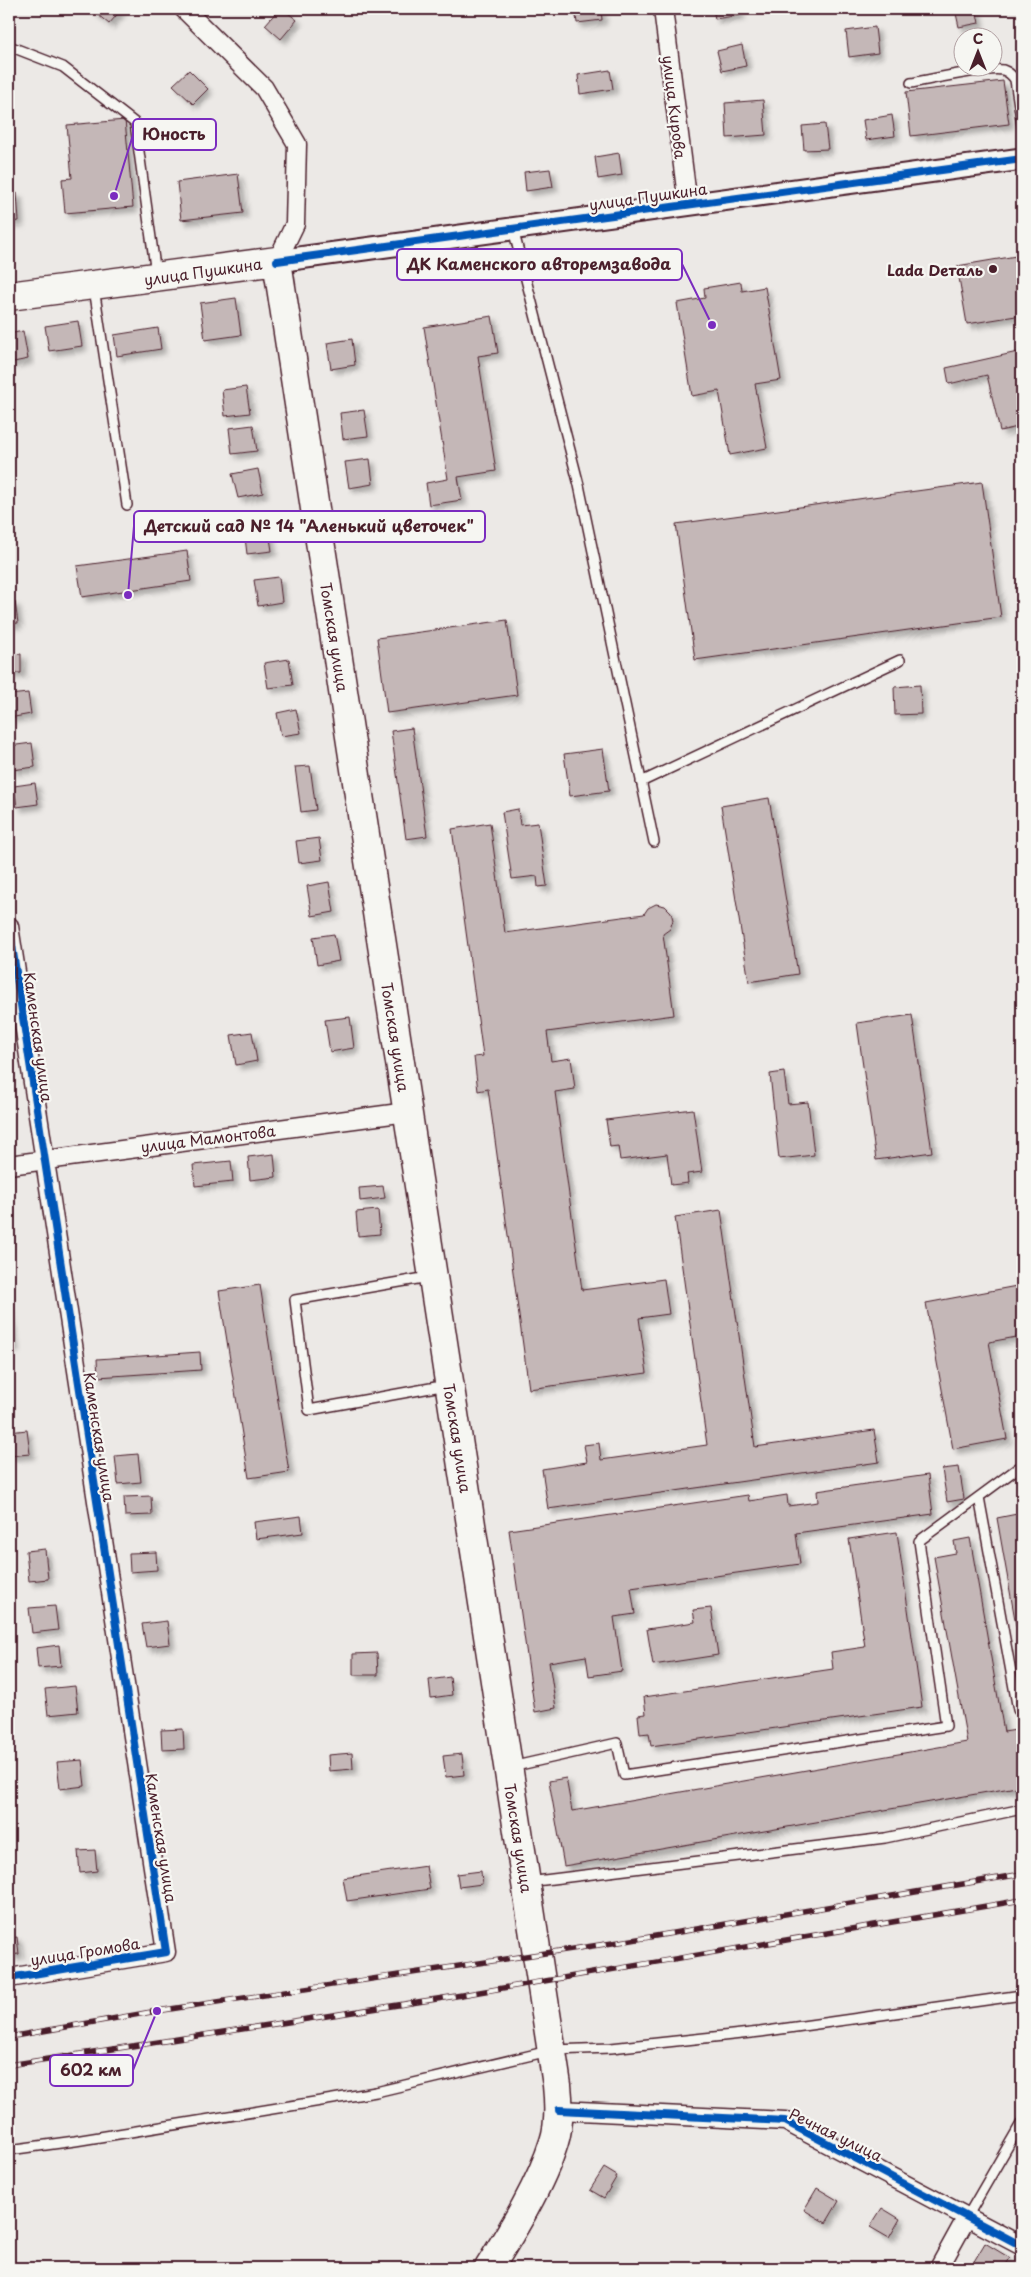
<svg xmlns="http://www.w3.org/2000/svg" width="1031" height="2277" font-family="'Playpen Sans',sans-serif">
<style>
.building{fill:#c4b7b7;stroke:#4a1f2b;filter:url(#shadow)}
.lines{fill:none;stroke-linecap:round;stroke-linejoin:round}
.service-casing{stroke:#4a1f2b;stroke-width:12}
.minor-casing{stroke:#4a1f2b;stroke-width:21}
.tertiary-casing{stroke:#4a1f2b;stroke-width:25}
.primary-casing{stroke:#4a1f2b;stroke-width:31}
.service{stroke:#f6f6f2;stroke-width:9}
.minor{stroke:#f6f6f2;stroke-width:18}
.tertiary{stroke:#f6f6f2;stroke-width:21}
.primary{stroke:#f6f6f2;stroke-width:28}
.rail-casing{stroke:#4a1f2b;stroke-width:5.5}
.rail{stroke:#f6f6f2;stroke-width:4;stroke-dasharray:11;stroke-linecap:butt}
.cycleway-casing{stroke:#f6f6f2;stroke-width:11}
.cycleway{stroke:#0057b8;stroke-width:8}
.poi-dot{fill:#4a1f2b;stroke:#f6f6f2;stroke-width:2}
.labels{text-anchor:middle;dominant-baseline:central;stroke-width:4.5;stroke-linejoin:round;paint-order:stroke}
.street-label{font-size:15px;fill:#4a1f2b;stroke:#f6f6f2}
.poi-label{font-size:15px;font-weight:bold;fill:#4a1f2b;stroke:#f6f6f2;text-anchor:end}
.leader{fill:none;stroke:#7b2cbf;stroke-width:2}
.callout-dot{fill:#7b2cbf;stroke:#f6f6f2;stroke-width:2}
.callout{fill:#f6f6f2;stroke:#7b2cbf;stroke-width:2}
.callout-label{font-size:16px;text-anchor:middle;font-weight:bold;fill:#4a1f2b}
</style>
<defs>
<filter id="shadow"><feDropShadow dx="4.5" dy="4.5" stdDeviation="2.5" flood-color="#0004"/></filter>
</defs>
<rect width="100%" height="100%" fill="#ece9e6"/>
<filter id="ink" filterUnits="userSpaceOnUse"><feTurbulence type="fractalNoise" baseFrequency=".02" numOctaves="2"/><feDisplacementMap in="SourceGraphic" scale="10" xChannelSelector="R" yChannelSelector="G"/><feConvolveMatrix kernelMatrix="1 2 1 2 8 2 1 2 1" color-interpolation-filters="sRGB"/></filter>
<g filter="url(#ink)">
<path class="building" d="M91,9H122L109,24Z
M279,9H283L297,20L281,39L265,25Z
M575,9H601L602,20L577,23Z
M713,9H739L740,15L715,19Z
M955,9H976L979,23L959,27Z
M875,27L878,53L849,57L846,31Z
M742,45L746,66L722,71L717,51Z
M189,70L208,89L193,104L173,85Z
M610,70L613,89L580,94L578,75Z
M1003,81L1009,124L911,136L906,92Z
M763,100L766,135L727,138L725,103Z
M892,115L895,136L866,140L863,120Z
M125,120L133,207L65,213L62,179L72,178L67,125Z
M825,124L828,149L804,150L802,126Z
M619,153L622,175L598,179L595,157Z
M550,169L553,187L526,191L524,172Z
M238,174L243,213L181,220L177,182Z
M17,193L19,221L9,222V194Z
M1022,255V315L967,324L957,266Z
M741,282L742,291L765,287L781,380L755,384L767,448L730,455L719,391L692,396L677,303L705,298L704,288Z
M236,298L241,335L205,340L200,303Z
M492,316L498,353L478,356L496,471L458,477L462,500L429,505L426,483L448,479L424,327Z
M78,321L82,346L49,351L45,326Z
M158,328L161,349L117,356L114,335Z
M23,331L28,359L9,363V334Z
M352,339L355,365L331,369L327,343Z
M1022,351V426L1000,431L987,375L949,384L946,368Z
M246,387L250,413L225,416L222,390Z
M364,410L368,436L343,439L340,413Z
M253,425L257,451L232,454L229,428Z
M370,459L373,484L349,488L345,462Z
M258,469L263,493L238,498L232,474Z
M982,482L1001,617L695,660L676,524Z
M268,525L272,551L247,554L244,529Z
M187,551L191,581L82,597L77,566Z
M279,577L282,602L258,606L254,580Z
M15,602L18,623L9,624V603Z
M507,620L517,695L387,713L377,638Z
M21,654V673H9V655Z
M289,659L293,685L268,688L264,663Z
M920,685L921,714L895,715L894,687Z
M28,693L31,714L9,718V695Z
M296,709L301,733L281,736L277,713Z
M412,728L427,836L406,839L391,731Z
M32,743L35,767L12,770L9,746Z
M603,749L609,791L570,796L564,754Z
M310,766L316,810L301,812L295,767Z
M35,783L38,804L17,807L14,786Z
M769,798L798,974L749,982L721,806Z
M518,809L520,825L538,823L547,886L538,887L537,876L512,879L502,812Z
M490,823L505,933L644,914L648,908L656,904L665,906L671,912L673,920L670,929L663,934L674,1015L547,1032L551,1061L571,1058L575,1089L555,1092L582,1290L664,1279L669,1314L639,1318L647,1373L529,1389L488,1089L478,1091L474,1057L483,1056L452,829Z
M319,838L322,860L299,863L296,841Z
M329,882L334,912L312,916L307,886Z
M334,934L339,961L317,965L313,937Z
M912,1015L932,1152L876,1160L857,1023Z
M350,1017L354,1048L330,1052L325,1020Z
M252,1032L257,1061L236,1065L231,1035Z
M784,1072L788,1104L808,1102L814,1155L779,1159L770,1074Z
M693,1109L702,1172L687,1174L688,1183L671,1185L667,1154L620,1160L618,1146L610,1147L606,1120Z
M274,1154L276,1177L250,1180L248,1157Z
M231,1161L233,1182L195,1186L193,1165Z
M383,1186L385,1198L360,1201L359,1188Z
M378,1210L380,1234L358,1236L356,1212Z
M721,1210L755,1447L874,1430L879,1462L548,1509L542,1469L587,1462L584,1445L599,1443L601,1460L707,1445L675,1217Z
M260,1285L289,1472L249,1478L219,1291Z
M1022,1285V1336L989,1342L1007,1439L953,1449L926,1303Z
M9,1308L14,1347L9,1348Z
M200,1352L201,1370L98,1377L97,1359Z
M27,1430L30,1454L9,1456V1432Z
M138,1454L141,1482L118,1484L115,1456Z
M959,1467L964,1499L947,1502L942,1469Z
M928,1475L933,1514L796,1533L800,1564L631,1588L635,1614L614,1617L622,1671L589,1676L586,1656L549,1662L556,1708L535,1712L509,1530L748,1495L749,1501L787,1495L788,1506L818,1502L817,1491Z
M151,1496L152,1515L125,1516L124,1497Z
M1022,1513V1659L997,1518Z
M301,1516L303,1533L256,1539L254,1522Z
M897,1532L922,1707L651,1746L649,1733L640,1734L638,1715L646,1714L644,1697L833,1669L831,1652L865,1647L849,1539Z
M970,1538L1004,1732L1022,1729V1786L564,1866L549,1781L566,1778L572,1811L967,1742L934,1557L956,1553L954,1541Z
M45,1549L48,1579L29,1581L26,1551Z
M156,1552L157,1570L130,1572L129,1553Z
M55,1606L58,1630L32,1633L29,1608Z
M711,1608L718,1655L653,1665L647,1629L695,1622L693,1610Z
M167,1621L170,1644L146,1647L142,1624Z
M59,1645L61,1666L38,1668L36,1648Z
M377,1653L378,1675H353V1654Z
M450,1677L452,1695L431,1698L429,1680Z
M75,1686L78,1712L48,1715L45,1689Z
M183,1729L184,1749L162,1750L161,1730Z
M352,1753L353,1769L329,1771L328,1755Z
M462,1754L464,1775L446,1777L443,1756Z
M82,1760L85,1786L60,1789L57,1762Z
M95,1850L97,1871L80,1873L78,1851Z
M426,1866L430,1889L347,1901L343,1878Z
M481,1871L482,1884L459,1887L457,1874Z
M17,1937L19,1954L9,1955V1938Z
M604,2168L617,2176L604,2198L590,2190Z
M817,2188L839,2201L826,2223L804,2210Z
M882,2208L900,2219L889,2238L870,2227Z
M985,2243L1010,2258L1004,2268H970Z"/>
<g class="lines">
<g class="service-casing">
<path id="service" d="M9,46L63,67L135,123L156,274
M911,83C933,79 984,67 1003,70C1009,72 1012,75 1015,80L1022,125
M513,229L579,485L654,842
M94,288L127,505
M641,782L900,660
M429,1277L295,1300L309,1410L447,1385
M979,1497L1018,1710
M511,1767L617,1743L624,1775L946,1726L919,1541L1022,1465
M528,1882L885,1838L1022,1809
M9,2150L75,2141L376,2092L553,2050L611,2048L760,2032L1022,1995
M967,2217L1022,2122"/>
</g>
<g class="minor-casing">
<path id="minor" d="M184,9L264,88L297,144L295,224L277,261
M663,9L688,205
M9,926L166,1952L9,1978
M9,1165L407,1112
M559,2110L785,2121L1022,2246
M939,2268L967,2217"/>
</g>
<g class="tertiary-casing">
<path id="tertiary" d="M277,261L1022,159"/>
</g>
<g class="primary-casing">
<path id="primary" d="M9,296L277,261L557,2085C559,2104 560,2124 554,2142C541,2184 512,2231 489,2268"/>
</g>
<use href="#service" class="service"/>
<use href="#minor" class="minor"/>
<use href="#tertiary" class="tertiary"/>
<use href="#primary" class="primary"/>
<g class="rail-casing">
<path id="rail" d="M9,2037L157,2011L626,1941L1022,1874
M9,2065L450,1997L1022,1900"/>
</g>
<use href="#rail" class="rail"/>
<g class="cycleway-casing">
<path id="cycleway" d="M277,261L1022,159
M9,926L166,1952L9,1978
M559,2110L785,2121L1022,2246"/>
</g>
<use href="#cycleway" class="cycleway"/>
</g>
</g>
<circle class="poi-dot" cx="993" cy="269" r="5"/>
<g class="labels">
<g class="street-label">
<text transform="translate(675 107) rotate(83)">улица Кирова</text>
<text transform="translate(648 196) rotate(-8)">улица Пушкина</text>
<text transform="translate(203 271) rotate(-8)">улица Пушкина</text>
<text transform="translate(335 637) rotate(81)">Томская улица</text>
<text transform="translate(39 1037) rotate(82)">Каменская улица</text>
<text transform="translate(396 1037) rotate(81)">Томская улица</text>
<text transform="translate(208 1138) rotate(-7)">улица Мамонтова</text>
<text transform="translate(100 1437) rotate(81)">Каменская улица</text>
<text transform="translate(458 1438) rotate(81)">Томская улица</text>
<text transform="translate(162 1838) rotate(81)">Каменская улица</text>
<text transform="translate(519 1838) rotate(81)">Томская улица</text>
<text transform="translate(85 1951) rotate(-9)">улица Громова</text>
<text transform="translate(836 2134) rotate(26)">Речная улица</text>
</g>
<g class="poi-label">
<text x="983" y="269">Lada Dеталь</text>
</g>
</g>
<path class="leader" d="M114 196L133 135M712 325L682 264M128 595L134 526M157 2011L133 2070"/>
<g class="callout-dot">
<circle cx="114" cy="196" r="5"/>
<circle cx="712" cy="325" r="5"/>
<circle cx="128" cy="595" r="5"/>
<circle cx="157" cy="2011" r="5"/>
</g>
<g class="callout">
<rect x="133" y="119" width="83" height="31" rx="5"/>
<rect x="397" y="249" width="285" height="31" rx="5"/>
<rect x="134" y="511" width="351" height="31" rx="5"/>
<rect x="50" y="2055" width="83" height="31" rx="5"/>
</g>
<g class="callout-label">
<text x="174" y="140">Юность</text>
<text x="539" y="270">ДК Каменского авторемзавода</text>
<text x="309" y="532">Детский сад № 14 "Аленький цветочек"</text>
<text x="91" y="2076">602 км</text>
</g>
<rect width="1031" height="2277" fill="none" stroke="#f6f6f2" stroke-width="30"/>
<rect x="15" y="15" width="1001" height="2247" fill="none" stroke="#4a1f2b" stroke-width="2" filter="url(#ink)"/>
<g transform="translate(978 52)"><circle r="24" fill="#f6f6f2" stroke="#b1a0a2"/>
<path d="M0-4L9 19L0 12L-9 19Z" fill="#4a1f2b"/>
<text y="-8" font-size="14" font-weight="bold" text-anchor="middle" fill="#4a1f2b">С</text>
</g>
</svg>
